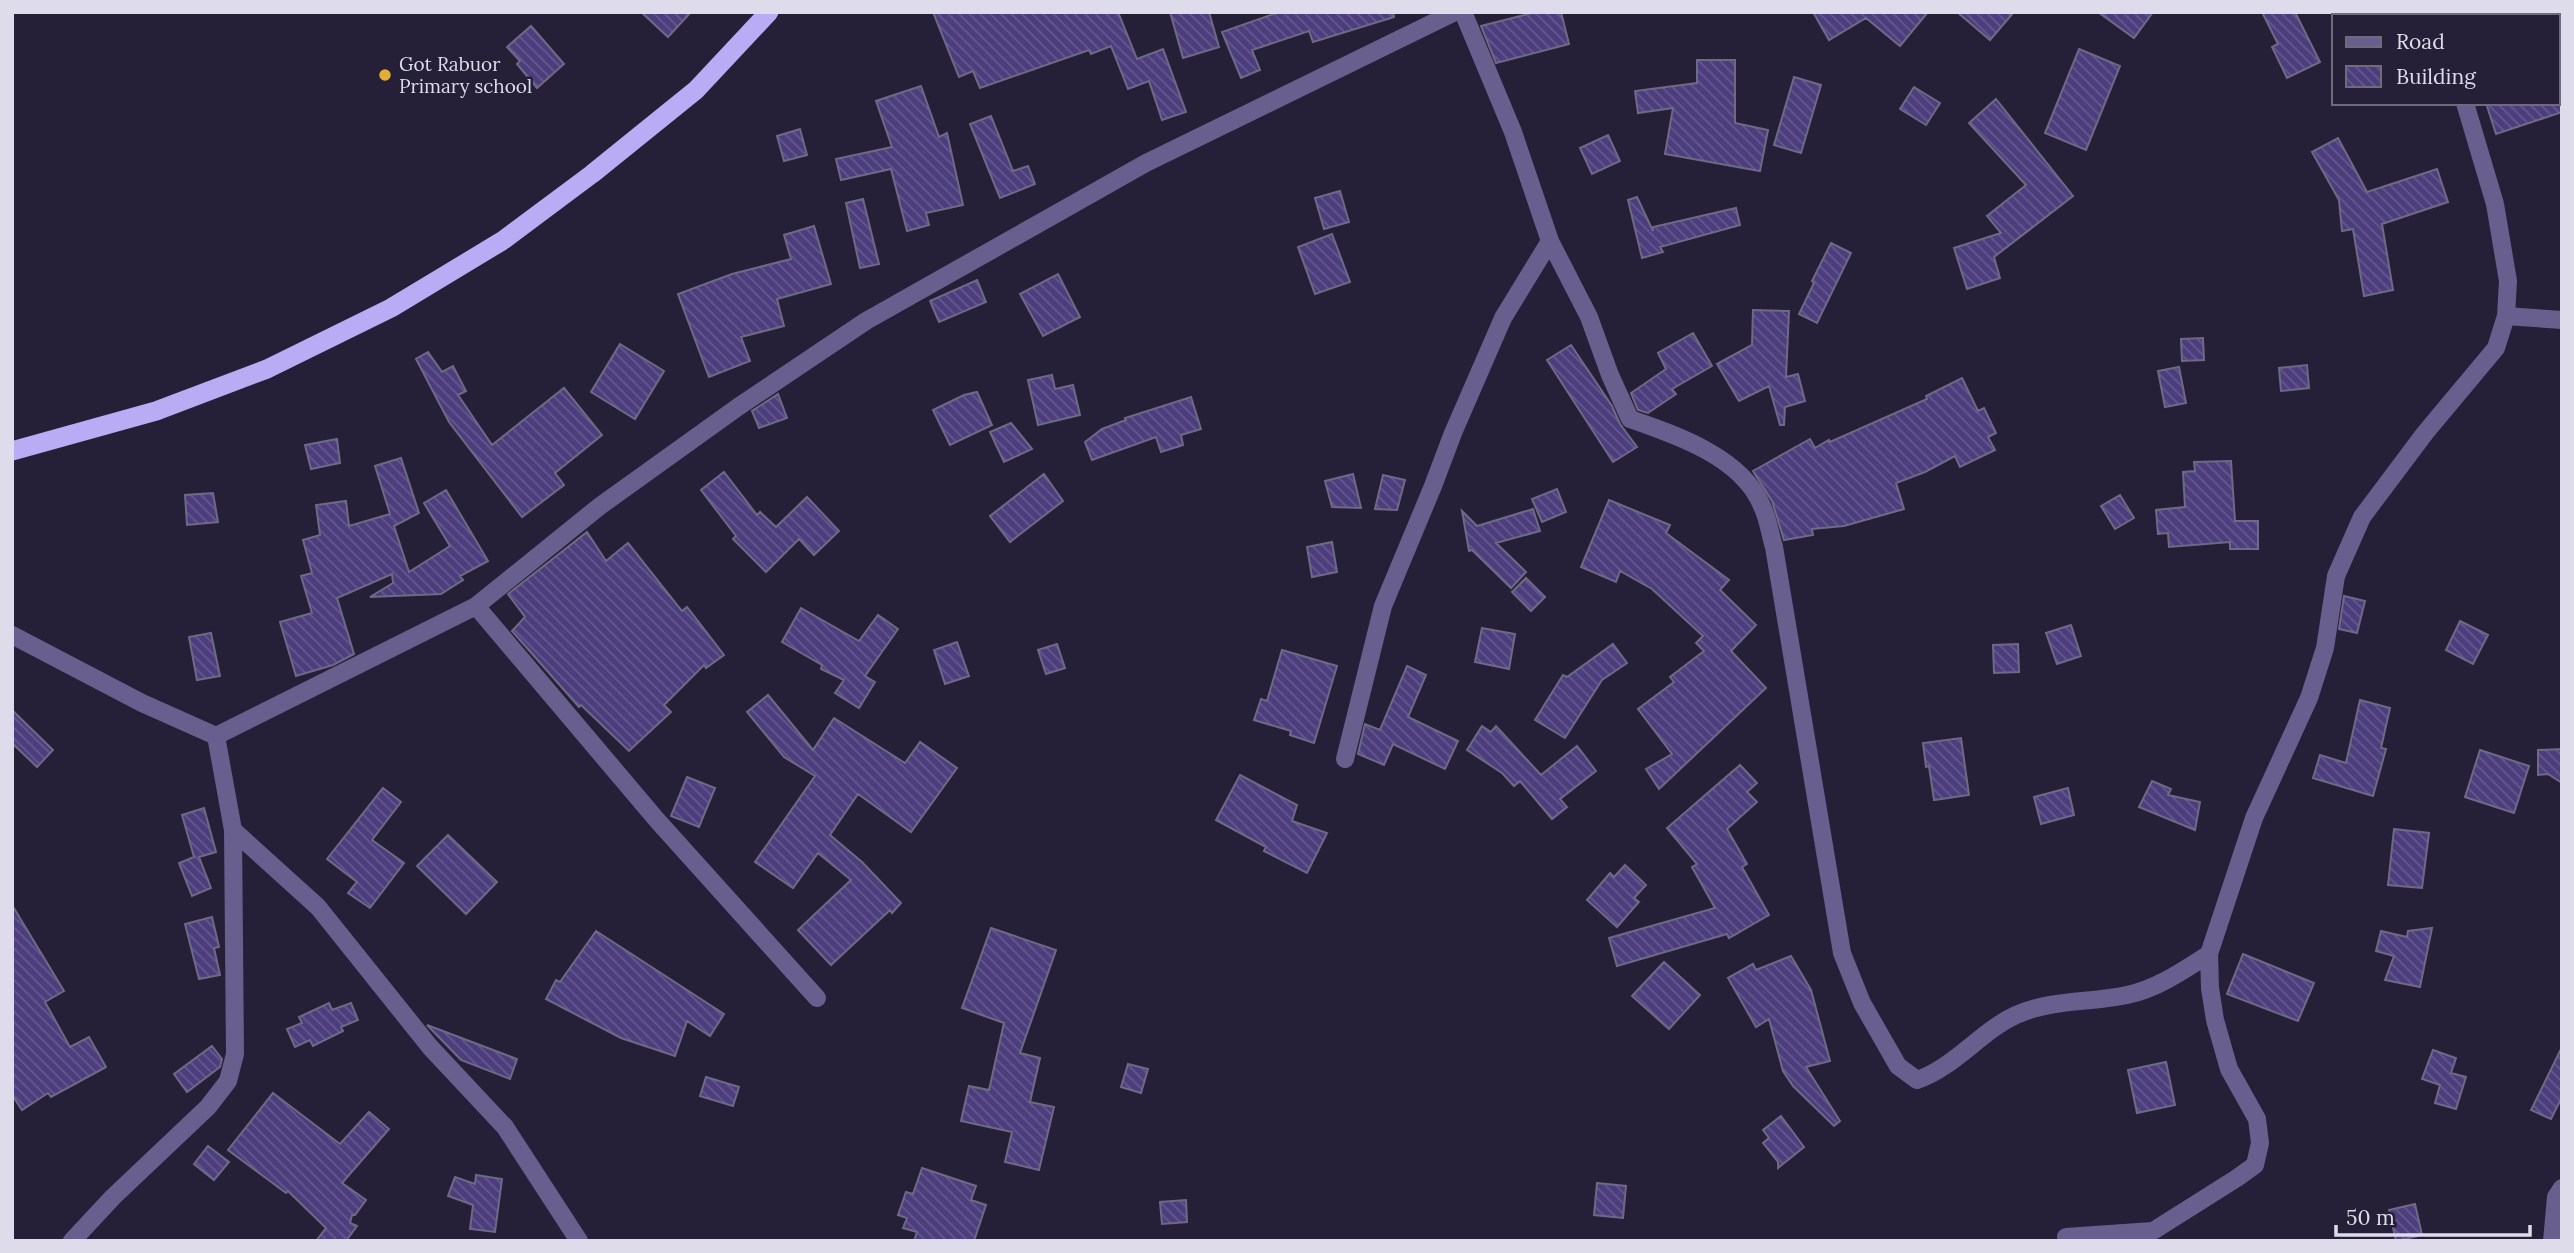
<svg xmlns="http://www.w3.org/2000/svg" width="2574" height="1253" font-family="Lora,serif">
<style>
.building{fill:url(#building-back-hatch);stroke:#6e6a85;stroke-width:2}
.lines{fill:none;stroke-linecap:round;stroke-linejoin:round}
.minor{stroke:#695f8e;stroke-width:18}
.trunk{stroke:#baacf4;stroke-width:19}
.poi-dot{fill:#e4ae35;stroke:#252037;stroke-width:2.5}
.labels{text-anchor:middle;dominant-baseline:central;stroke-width:5;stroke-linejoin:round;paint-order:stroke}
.poi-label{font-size:19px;fill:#dedceb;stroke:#252037;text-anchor:start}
</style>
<defs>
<pattern id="building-back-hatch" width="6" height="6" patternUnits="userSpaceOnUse" patternTransform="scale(1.75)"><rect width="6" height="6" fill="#4c3d7c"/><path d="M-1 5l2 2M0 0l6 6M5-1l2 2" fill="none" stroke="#65588f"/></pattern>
</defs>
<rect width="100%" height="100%" fill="#252037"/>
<path class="building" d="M641,12H691L668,37Z
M933,12H1118L1137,59L1163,49L1186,112L1162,120L1149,81L1128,89L1111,46L1091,54L1089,50L980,88L973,71L959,77Z
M1170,12H1209L1219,47L1183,58Z
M1279,12H1393L1394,17L1313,42L1309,31L1252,50L1260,70L1241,78L1222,32Z
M1536,12H1561L1569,44L1496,63L1481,26Z
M1813,12H1928L1900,46L1866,18L1829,40Z
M1957,12H2014L1990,40Z
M2098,12H2153L2134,38Z
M2262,12H2295L2320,62L2287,78L2272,47L2278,44Z
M531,26L564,64L537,88L517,64L520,61L507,47Z
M2079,49L2120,66L2086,150L2045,133Z
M1697,60H1735V123L1768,130L1760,171L1665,154L1673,108L1638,113L1635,91L1697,83Z
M1794,77L1821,85L1801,153L1774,145Z
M921,86L939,137L947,133L963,205L926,213L929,225L907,231L891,169L841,180L836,159L892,147L876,101Z
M1914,87L1940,103L1926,125L1900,109Z
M1996,99L2073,196L1994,257L2000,278L1967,289L1954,248L2001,233L1987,216L2026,185L1969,123Z
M2486,103H2562V112L2496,134Z
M991,116L1013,171L1028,166L1035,184L1000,198L970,124Z
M800,129L807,155L784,161L777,136Z
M1608,135L1620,161L1592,174L1580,148Z
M2338,138L2367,192L2437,169L2448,202L2382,224L2393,290L2364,296L2353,229L2342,231L2339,200L2312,152Z
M1340,191L1349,222L1324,229L1315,198Z
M1637,197L1653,231V227L1736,208L1740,225L1660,247L1663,252L1642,258L1628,200Z
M863,199L879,264L860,268L846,203Z
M814,226L831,284L777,299L784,326L741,337L750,361L709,377L678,294L732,274L791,259L784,235Z
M1332,234L1350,282L1315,294L1298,247Z
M1831,243L1851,253L1817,323L1799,314L1814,283L1812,281Z
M1058,274L1080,317L1043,336L1020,294Z
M977,280L986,302L939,322L930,301Z
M1753,310L1789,311L1786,377L1798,374L1805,401L1785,407L1784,425H1780L1769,386L1739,401L1717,364L1752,345Z
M1693,333L1712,366L1672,389L1676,394L1648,413L1638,410L1631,393L1666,369L1658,353Z
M2203,338L2204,360L2182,361L2181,339Z
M620,344L664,371L635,419L591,392Z
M1571,345L1612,406L1620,424L1637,447L1613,462L1547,360Z
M428,352L442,372L453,366L466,391L458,395L492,445L564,388L602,435L555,473L564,485L522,517L449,422L416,359Z
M2307,365L2309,388L2281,391L2279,368Z
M2179,367L2186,403L2165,407L2158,371Z
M1052,375L1055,389L1073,385L1080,415L1038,425L1028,380Z
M1962,378L1978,411L1984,408L1996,433L1988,437L1995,450L1960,467L1955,456L1925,472L1896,483L1904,509L1844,526L1812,529L1813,535L1784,540L1772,501L1753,471L1810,439L1815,448L1829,440L1830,442L1927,399L1926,396Z
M977,392L992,425L950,445L933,410L964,395Z
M778,394L787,418L759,428L752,411Z
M1191,397L1201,429L1181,435L1183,445L1161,452L1156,437L1092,460L1085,442L1102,429L1126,420L1125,418Z
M1011,423L1032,449L1004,462L990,432Z
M337,439L340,463L311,469L305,445Z
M401,458L419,513L394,526L409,572L450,546L424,503L446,490L488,561L460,576L463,580L441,594L370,597L393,583L392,574L337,598L354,654L333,665L296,676L280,622L312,613L301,576L312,573L303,540L320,535L316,505L346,501L349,526L390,514L375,466Z
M2231,461L2235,521H2258V549H2230V542L2169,547L2168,533L2158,534L2156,510L2185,507L2183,472L2195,471L2194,462Z
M724,472L757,515L760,512L776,527L807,497L839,531L814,555L799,539L766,572L733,539L736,536L701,490Z
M1044,474L1063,501L1010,542L990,516Z
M1353,474L1361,508L1332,507L1325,481Z
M1383,475L1405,480L1397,510L1375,509Z
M1557,489L1566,512L1542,522L1532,499Z
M213,493L218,522L187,525L185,495Z
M2120,495L2134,518L2115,529L2101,506Z
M1609,500L1670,525L1666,533L1729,580L1720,590L1756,625L1731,651L1766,688L1659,789L1646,769L1672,754L1638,709L1674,682L1670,677L1704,651L1696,643L1703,636L1652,589L1620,571L1616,582L1581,567Z
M1533,509L1540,531L1496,543L1526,572L1511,588L1472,550L1469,551L1462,511L1477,526Z
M587,532L606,561L628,543L682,611L687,607L724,655L706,668L704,665L664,705L671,712L629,751L581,705L579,707L512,631L525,617L508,594Z
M1332,542L1337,572L1312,577L1307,547Z
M1526,578L1545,597L1531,611L1512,592Z
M2344,596L2365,601L2357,633L2339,629Z
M801,608L859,641L878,615L898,629L865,676L875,682L859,708L835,693L844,680L821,669L822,665L782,642Z
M2460,621L2488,635L2473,664L2446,650Z
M2071,625L2081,656L2057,664L2046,633Z
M1482,628L1515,634L1509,669L1475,662Z
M211,633L220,676L197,680L189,637Z
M957,642L969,676L945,684L934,650Z
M1057,644L1065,668L1046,674L1038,650Z
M1613,644L1627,663L1602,680L1565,738L1535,720L1563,675L1567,677Z
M2018,644L2019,672L1994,673L1993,645Z
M1282,650L1337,666L1314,743L1290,735L1291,731L1254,720L1261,699L1267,701Z
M1407,666L1426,675L1408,717L1458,741L1445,769L1393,744L1384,765L1358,754L1365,724L1380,730Z
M768,695L813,750L834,718L905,763L920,742L957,768L911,832L858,794L830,835L862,862L901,903L892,913L890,910L831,965L798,930L851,880L818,853L793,888L755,862L815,776L784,757L747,712Z
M2360,700L2390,708L2381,748L2386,749L2373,796L2313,778L2320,755L2346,763Z
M12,710L53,750L37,767L12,743Z
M1482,726L1491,732L1496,726L1541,775L1577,746L1596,771L1560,799L1567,807L1552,819L1520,781L1514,786L1502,773L1467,750Z
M1961,738L1969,795L1934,800L1929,766L1926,767L1923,743Z
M2562,749V783L2548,774L2538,775V750Z
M2480,750L2529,766L2514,813L2465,797Z
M1740,765L1757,783L1747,792L1757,802L1727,829L1747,864L1742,867L1769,915L1729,938L1727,934L1617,966L1609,938L1715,908L1692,867L1697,864L1667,828Z
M1240,775L1297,805L1292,821L1327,833L1307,873L1264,851L1266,847L1216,820Z
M687,777L715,788L699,827L671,816Z
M2152,781L2171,789L2168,795L2200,802L2195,830L2139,807Z
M383,788L401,802L372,840L404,863L370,908L348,893L357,882L327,859Z
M2068,788L2074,815L2041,824L2034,797Z
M204,808L216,852L199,857L211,888L192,896L179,863L194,857L182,815Z
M2394,829L2429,833L2422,888L2388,885Z
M448,835L497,882L466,914L417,866Z
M1625,865L1646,885L1634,898L1639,902L1617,927L1587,900L1610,873L1614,877Z
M12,905L64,991L45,1002L70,1047L89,1037L106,1067L51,1097L48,1093L22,1110L12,1095Z
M212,917L219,947L214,948L220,975L199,979L185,924Z
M991,928L1056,950L1020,1053L1040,1058L1030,1102L1054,1107L1039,1170L1005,1162L1012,1132L961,1121L969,1086L989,1090L1004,1023L962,1008Z
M2432,928L2420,987L2385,980L2394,956L2376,951L2381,931L2407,937L2408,931Z
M596,931L724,1014L710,1036L687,1021L675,1056L621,1038L546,999L556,980L560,982Z
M2243,954L2314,983L2298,1021L2227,994Z
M1791,956L1811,990L1830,1061L1806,1067L1840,1121L1834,1126L1793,1086L1783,1071L1769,1019L1756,1027L1728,978L1753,964L1756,970Z
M1664,962L1700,995L1669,1029L1632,996Z
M329,1003L332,1010L351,1003L358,1020L341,1027L343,1031L313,1046L310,1040L295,1047L287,1029L302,1023L299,1017Z
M427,1025L517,1059L510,1079L461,1060Z
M212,1046L222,1059L220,1067L187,1092L174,1074Z
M2562,1047V1097L2551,1119L2531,1110Z
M2433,1050L2456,1058L2451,1073L2466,1077L2456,1109L2435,1103L2440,1085L2422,1079Z
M2166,1062L2175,1105L2137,1113L2128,1070Z
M1128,1064L1148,1069L1141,1093L1121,1087Z
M706,1077L739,1087L733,1106L700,1096Z
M273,1093L340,1144L369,1112L389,1129L342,1183L366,1200L355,1215H352L350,1223L357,1226L346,1241H316L326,1228L288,1191L286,1193L228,1150Z
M1781,1116L1804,1147L1778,1168V1162L1763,1143L1769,1138L1763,1130Z
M208,1146L229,1162L214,1180L194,1164Z
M922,1168L976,1186L971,1200L986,1205L974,1241H914L917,1232L903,1228L907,1218L898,1215L906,1192L913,1194Z
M476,1175L502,1179L495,1232L470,1229L473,1205L448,1196L455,1177L475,1184Z
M1597,1183L1626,1186L1623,1218L1594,1215Z
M1186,1200L1187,1222L1162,1224L1160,1202Z
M2415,1204L2422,1235L2396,1241L2389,1210Z"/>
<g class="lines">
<path class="minor" d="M1463,12L1513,132L1550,241L1589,317L1610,375L1630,419C1676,435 1742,457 1762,506C1768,518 1770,534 1774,547L1842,953L1862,1003L1898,1066L1917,1080C1955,1067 1981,1031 2016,1015C2052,999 2090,1003 2127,995C2157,989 2184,970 2209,954
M2434,12L2436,16
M2506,316L2562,320
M476,606L656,819L817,998
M12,635L142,703L216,736L233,830L235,1054L228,1081L208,1107L113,1197L72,1241
M216,736L476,606L600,506L738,407L866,321L1146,163L1455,12
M1345,759L1383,606L1433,486L1453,433L1503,318L1550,241
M233,830L318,907L430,1047L505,1127L579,1241
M2066,1237L2153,1231L2237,1178L2255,1165L2260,1143L2257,1119L2229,1069L2215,1020L2210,988L2209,954L2254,818L2309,698L2325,648L2336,576L2362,517L2425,433L2496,348L2506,316L2508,281L2495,204L2465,103
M2552,1241L2556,1197L2562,1188"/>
<path class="trunk" d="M12,451L156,411L267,369L391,308L502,241L592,174L696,90L769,12"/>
</g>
<circle class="poi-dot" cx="385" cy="75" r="7"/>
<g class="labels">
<g class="poi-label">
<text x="399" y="64">Got Rabuor<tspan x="399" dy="22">Primary school</tspan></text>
</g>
</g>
<rect width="2574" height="1253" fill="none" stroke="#dedceb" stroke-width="28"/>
<rect x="2332" y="14" width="228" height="91" fill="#252037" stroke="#6f6b7f" stroke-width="2"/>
<rect x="2346" y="37" width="35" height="10" fill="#695f8e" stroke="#6f6b7f" stroke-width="2"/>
<text x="2396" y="49" font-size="21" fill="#dedceb">Road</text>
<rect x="2346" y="66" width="35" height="21" fill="url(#building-back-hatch)" stroke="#6f6b7f" stroke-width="2"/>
<text x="2396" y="84" font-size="21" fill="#dedceb">Building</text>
<path d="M2336 1225v10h194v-10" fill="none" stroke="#dedceb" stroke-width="3.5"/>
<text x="2346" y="1225" font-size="21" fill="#dedceb" stroke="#252037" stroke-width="5" paint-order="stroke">50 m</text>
</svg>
